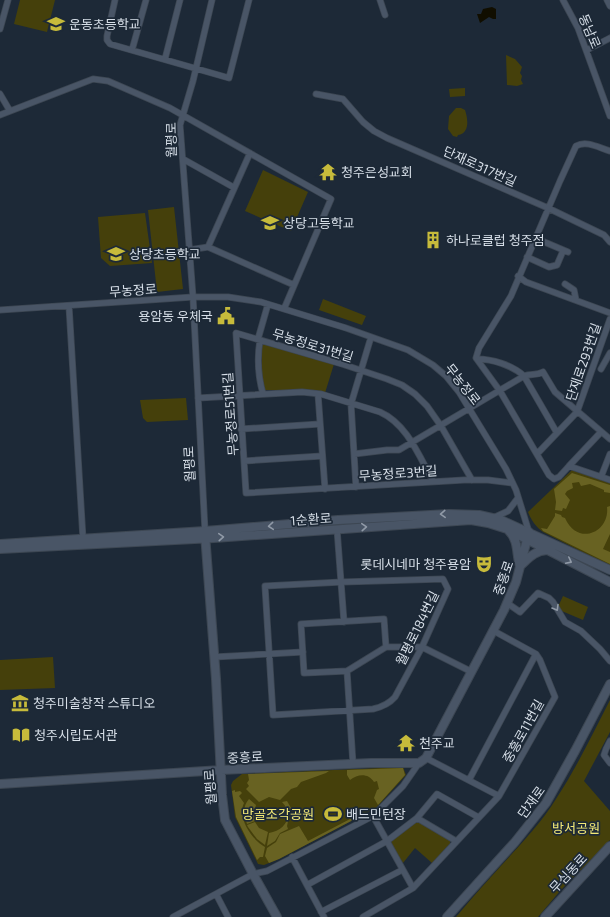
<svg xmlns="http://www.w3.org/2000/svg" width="610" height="917" font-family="'Exo 2','Noto Sans KR',sans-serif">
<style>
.green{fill:#45400b}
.forest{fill:#686222}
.water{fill:#110e00}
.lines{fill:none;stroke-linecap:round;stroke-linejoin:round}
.street-casing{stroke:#3d4753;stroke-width:7}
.secondary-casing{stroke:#3d4753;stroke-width:10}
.street{stroke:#495566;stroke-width:5.5}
.secondary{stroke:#495566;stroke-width:8}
.oneway{stroke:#909aa7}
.labels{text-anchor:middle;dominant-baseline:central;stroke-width:3.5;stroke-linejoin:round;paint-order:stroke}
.poi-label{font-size:13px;fill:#d7dfe8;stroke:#1d2937;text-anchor:start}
.street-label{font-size:13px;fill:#d7dfe8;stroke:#1d2937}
.park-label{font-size:13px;fill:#f2e876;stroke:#1d2937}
</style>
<rect width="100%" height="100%" fill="#1d2937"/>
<path class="green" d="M20,0H55L47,32L14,24Z
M506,55L515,59L522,67L520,73L522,76L521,80L523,84L517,86L507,85Z
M465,88V96L450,97L449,89Z
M456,108H461L465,110C468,119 470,133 458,135L457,137L453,136L448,129L449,116Z
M263,170L308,192L291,231L245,211Z
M174,207L183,289L157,292L148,210Z
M145,213L152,263L110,266L101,258L98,217Z
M323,299L366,316L362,325L319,310Z
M261,343L334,364L325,393L293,390H265L262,378Z
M186,398L188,420L147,422L143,418L140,400Z
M572,470L610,483V566L543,532C536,527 531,520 528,512Z
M563,596L588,607L583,620L557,609Z
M53,657L55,688L0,690V660Z
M610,700V732L584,781L610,811V840L560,891L538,917H456C467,904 478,891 490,878C513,852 538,828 556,799C577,767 593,733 610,700Z
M403,767L406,775L376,808L279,859L264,865L258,864L235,817L231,785L233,781L242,774Z
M414,822H419L450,840V844L432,863L415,848L403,863L393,849L391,843L392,840Z"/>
<path class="forest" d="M572,473L610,485V493L604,492V490L590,484L581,486L579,482L572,483L573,488L567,491L565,494L570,500L566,509L563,508L562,511L555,510L556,502L554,489Z
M610,506V534L603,549L610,552V564L543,531L541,528L547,529L555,516V513L561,515L562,517L565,518C578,547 610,532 607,507Z
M403,768L405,775L378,805L374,798L377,790L379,789L377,781L374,782C368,773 358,774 350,780L347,775V770Z
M329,771L326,773L301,782L297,787L291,789L280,800L269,797L259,802L246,789L249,786L247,783L249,780L248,774Z
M235,790V792L240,791L242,793L239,796L244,803C237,818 252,840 265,847L263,857H260L257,860L236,817L232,791Z
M249,799L256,805L254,812L255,821L247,824C244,814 242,807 249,799Z
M287,801L291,808L287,826L288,829L280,833L275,841L267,846L269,833C285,831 295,815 282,802Z
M352,818L353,820L279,859L269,863L265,856L267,848L276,842L280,834L299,826L308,841Z
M255,822L259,828L268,832L265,845L257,839L248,827L247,825Z"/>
<path class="water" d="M492,7L496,9V19H493L489,17L480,23L477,14H481L483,9Z"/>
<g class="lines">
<g class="street-casing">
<path id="street" d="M115,0L107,36V40L110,44L229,78L249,0
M380,0L385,15
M563,0L578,28L610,116
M607,0L610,6
M0,29L8,0
M132,50L146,0
M587,50L610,38
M165,59L180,0
M0,94L10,111
M316,94L343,99L363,122L374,131L387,138L548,208L604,235L610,242
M0,115L93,79L108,81L170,108L331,199L284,309
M610,151C599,148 587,140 576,146L560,181L511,296L479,348L476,358L500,391L549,475L554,479L559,477L569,466L610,480
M183,159L233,187
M535,238L568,252
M208,247L294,285
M189,250L208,247L250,153
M527,257L549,267L557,265L563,251
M518,276L526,282L610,313
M565,284L574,290L576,300
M69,306L83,539
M0,310L193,297H228L261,302L346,328L408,350L433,365L446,376L459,392L506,469L516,490L529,532
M258,339L268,304
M260,340C257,358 258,376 263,394
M477,359C492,359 512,365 524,376L557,433
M601,369L610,353
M318,394L325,489
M198,398L302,392L321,394L380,412C407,424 419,456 433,481
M241,429L320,424
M354,454L387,450H399L524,376C531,373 536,376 543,372L555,392L610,439
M537,454L577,412L610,319
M244,461L322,456
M569,466L601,432
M601,477L610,454
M472,480L441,426L427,406L415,394L402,385L387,379L342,364L236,333L246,493L464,480H488L512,483
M356,487L351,404L371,337
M493,518L508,511L518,498
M337,529L344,622
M205,531L193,297L180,125L193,81L212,0
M443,579L448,589L422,647L395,697C389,704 382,707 373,709L273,715L265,586L342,582Z
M507,603L520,612L538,593L549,598L553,602L565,622L581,631L600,649L610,661
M384,619L386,647L347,671L304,673L301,624Z
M386,647H422L472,672
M214,657L303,652
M347,671L353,764
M610,741L606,749L604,755L610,763
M426,758L499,796
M469,780L536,654
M373,816L413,888
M417,818L456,841
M292,857L324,917
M307,885L387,841L417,818L437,794L478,817
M216,894L228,917
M321,912L402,870
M173,917L253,874L267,871L373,816L403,786L419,763
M363,917L413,888L499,796L555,697L540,660L536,654L494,631"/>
</g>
<g class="secondary-casing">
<path id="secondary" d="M509,531C519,541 516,554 520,566C529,558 534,551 547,550
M205,534L216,679L222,795L225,820L253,874L277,917
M0,544L205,531L338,520L449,514L479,515L501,520L610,570
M0,549L214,538L471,520L488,523L507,529L610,582
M0,784L221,770L371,763H419L426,758L504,610L516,582L529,532
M447,917L515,842L546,803L575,751L610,684
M545,917L610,846"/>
</g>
<use href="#street" class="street"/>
<use href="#secondary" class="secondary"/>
</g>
<defs><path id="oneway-chevron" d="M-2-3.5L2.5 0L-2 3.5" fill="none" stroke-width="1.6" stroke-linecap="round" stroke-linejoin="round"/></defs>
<g class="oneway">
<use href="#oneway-chevron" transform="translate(443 514) rotate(177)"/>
<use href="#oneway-chevron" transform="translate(271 526) rotate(175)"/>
<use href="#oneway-chevron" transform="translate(364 527) rotate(-4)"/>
<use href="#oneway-chevron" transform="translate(221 537) rotate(-4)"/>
<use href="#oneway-chevron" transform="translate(569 561) rotate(27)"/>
<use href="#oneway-chevron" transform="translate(556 608) rotate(59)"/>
</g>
<defs>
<g id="school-bare" transform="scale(1.38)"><path d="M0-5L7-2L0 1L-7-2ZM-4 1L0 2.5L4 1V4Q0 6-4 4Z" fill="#c7bb3b" stroke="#1d2937" stroke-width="2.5" paint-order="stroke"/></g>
<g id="temple-bare" transform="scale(1.38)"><path d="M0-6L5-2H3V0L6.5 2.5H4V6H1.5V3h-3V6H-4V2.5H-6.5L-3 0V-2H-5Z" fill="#c7bb3b" stroke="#1d2937" stroke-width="2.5" paint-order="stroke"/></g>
<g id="building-bare" transform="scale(1.38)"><path d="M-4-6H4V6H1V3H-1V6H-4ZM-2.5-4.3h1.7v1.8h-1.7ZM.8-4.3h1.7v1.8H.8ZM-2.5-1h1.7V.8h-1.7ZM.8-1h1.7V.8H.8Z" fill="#c7bb3b" stroke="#1d2937" stroke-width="2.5" paint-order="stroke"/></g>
<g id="civic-bare" transform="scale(1.38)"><path d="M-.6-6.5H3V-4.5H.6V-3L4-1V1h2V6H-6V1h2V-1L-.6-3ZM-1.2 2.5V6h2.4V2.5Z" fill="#c7bb3b" stroke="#1d2937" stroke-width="2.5" paint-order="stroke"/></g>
<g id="theatre-bare" transform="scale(1.38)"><path d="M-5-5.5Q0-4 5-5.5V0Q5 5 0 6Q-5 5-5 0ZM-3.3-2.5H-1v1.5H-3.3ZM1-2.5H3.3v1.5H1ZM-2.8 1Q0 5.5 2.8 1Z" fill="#c7bb3b" stroke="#1d2937" stroke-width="2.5" paint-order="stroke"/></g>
<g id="museum-bare" transform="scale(1.38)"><path d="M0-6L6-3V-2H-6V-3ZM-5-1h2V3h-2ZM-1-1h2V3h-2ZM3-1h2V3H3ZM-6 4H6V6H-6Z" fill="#c7bb3b" stroke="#1d2937" stroke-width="2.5" paint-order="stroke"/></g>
<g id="library-bare" transform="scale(1.38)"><path d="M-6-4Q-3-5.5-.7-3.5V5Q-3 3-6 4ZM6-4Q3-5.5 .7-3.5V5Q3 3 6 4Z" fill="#c7bb3b" stroke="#1d2937" stroke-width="2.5" paint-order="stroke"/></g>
<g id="stadium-bare" transform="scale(1.38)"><path d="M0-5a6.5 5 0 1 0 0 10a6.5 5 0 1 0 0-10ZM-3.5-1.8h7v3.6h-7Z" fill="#c7bb3b" stroke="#1d2937" stroke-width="2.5" paint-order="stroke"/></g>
</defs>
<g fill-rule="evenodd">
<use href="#school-bare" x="56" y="24"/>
<use href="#temple-bare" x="328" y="172"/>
<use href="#school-bare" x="270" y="223"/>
<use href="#building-bare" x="433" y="240"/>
<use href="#school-bare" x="116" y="254"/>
<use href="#civic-bare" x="226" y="316"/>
<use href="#theatre-bare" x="484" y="564"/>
<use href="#museum-bare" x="20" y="703"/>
<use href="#library-bare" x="21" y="735"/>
<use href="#temple-bare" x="406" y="743"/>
<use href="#stadium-bare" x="333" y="814"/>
</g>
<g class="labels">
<g class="poi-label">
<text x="69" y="24">운동초등학교</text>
<text x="341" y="172">청주은성교회</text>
<text x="283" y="223">상당고등학교</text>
<text x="446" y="240">하나로클럽 청주점</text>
<text x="129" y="254">상당초등학교</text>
<text x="213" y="316" text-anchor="end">용암동 우체국</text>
<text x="471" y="564" text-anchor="end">롯데시네마 청주용암</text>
<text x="33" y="703">청주미술창작 스튜디오</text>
<text x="34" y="735">청주시립도서관</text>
<text x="419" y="743">천주교</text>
<text x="346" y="814">배드민턴장</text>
</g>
<g class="street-label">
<text transform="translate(590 31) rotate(67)">동남로</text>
<text transform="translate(171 140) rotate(-91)">월평로</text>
<text transform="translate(480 166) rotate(24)">단재로317번길</text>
<text transform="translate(133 290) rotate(-4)">무농정로</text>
<text transform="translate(313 345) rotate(17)">무농정로31번길</text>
<text transform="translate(583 362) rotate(-71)">단재로293번길</text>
<text transform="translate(463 384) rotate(52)">무농정로</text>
<text transform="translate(230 414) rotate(-94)">무농정로51번길</text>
<text transform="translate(189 464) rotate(-93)">월평로</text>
<text transform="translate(398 473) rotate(-4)">무농정로3번길</text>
<text transform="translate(311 519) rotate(-4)">1순환로</text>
<text transform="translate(503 578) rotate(-71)">중흥로</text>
<text transform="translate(417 628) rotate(-64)">월평로184번길</text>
<text transform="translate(523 731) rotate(-61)">중흥로11번길</text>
<text transform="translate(245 757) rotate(-3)">중흥로</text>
<text transform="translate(210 787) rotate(-94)">월평로</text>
<text transform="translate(531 802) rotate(-54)">단재로</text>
<text transform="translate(568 873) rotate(-47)">무심동로</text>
</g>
<g class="park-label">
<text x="278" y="814">망골조각공원</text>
<text x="576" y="828">방서공원</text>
</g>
</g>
</svg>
